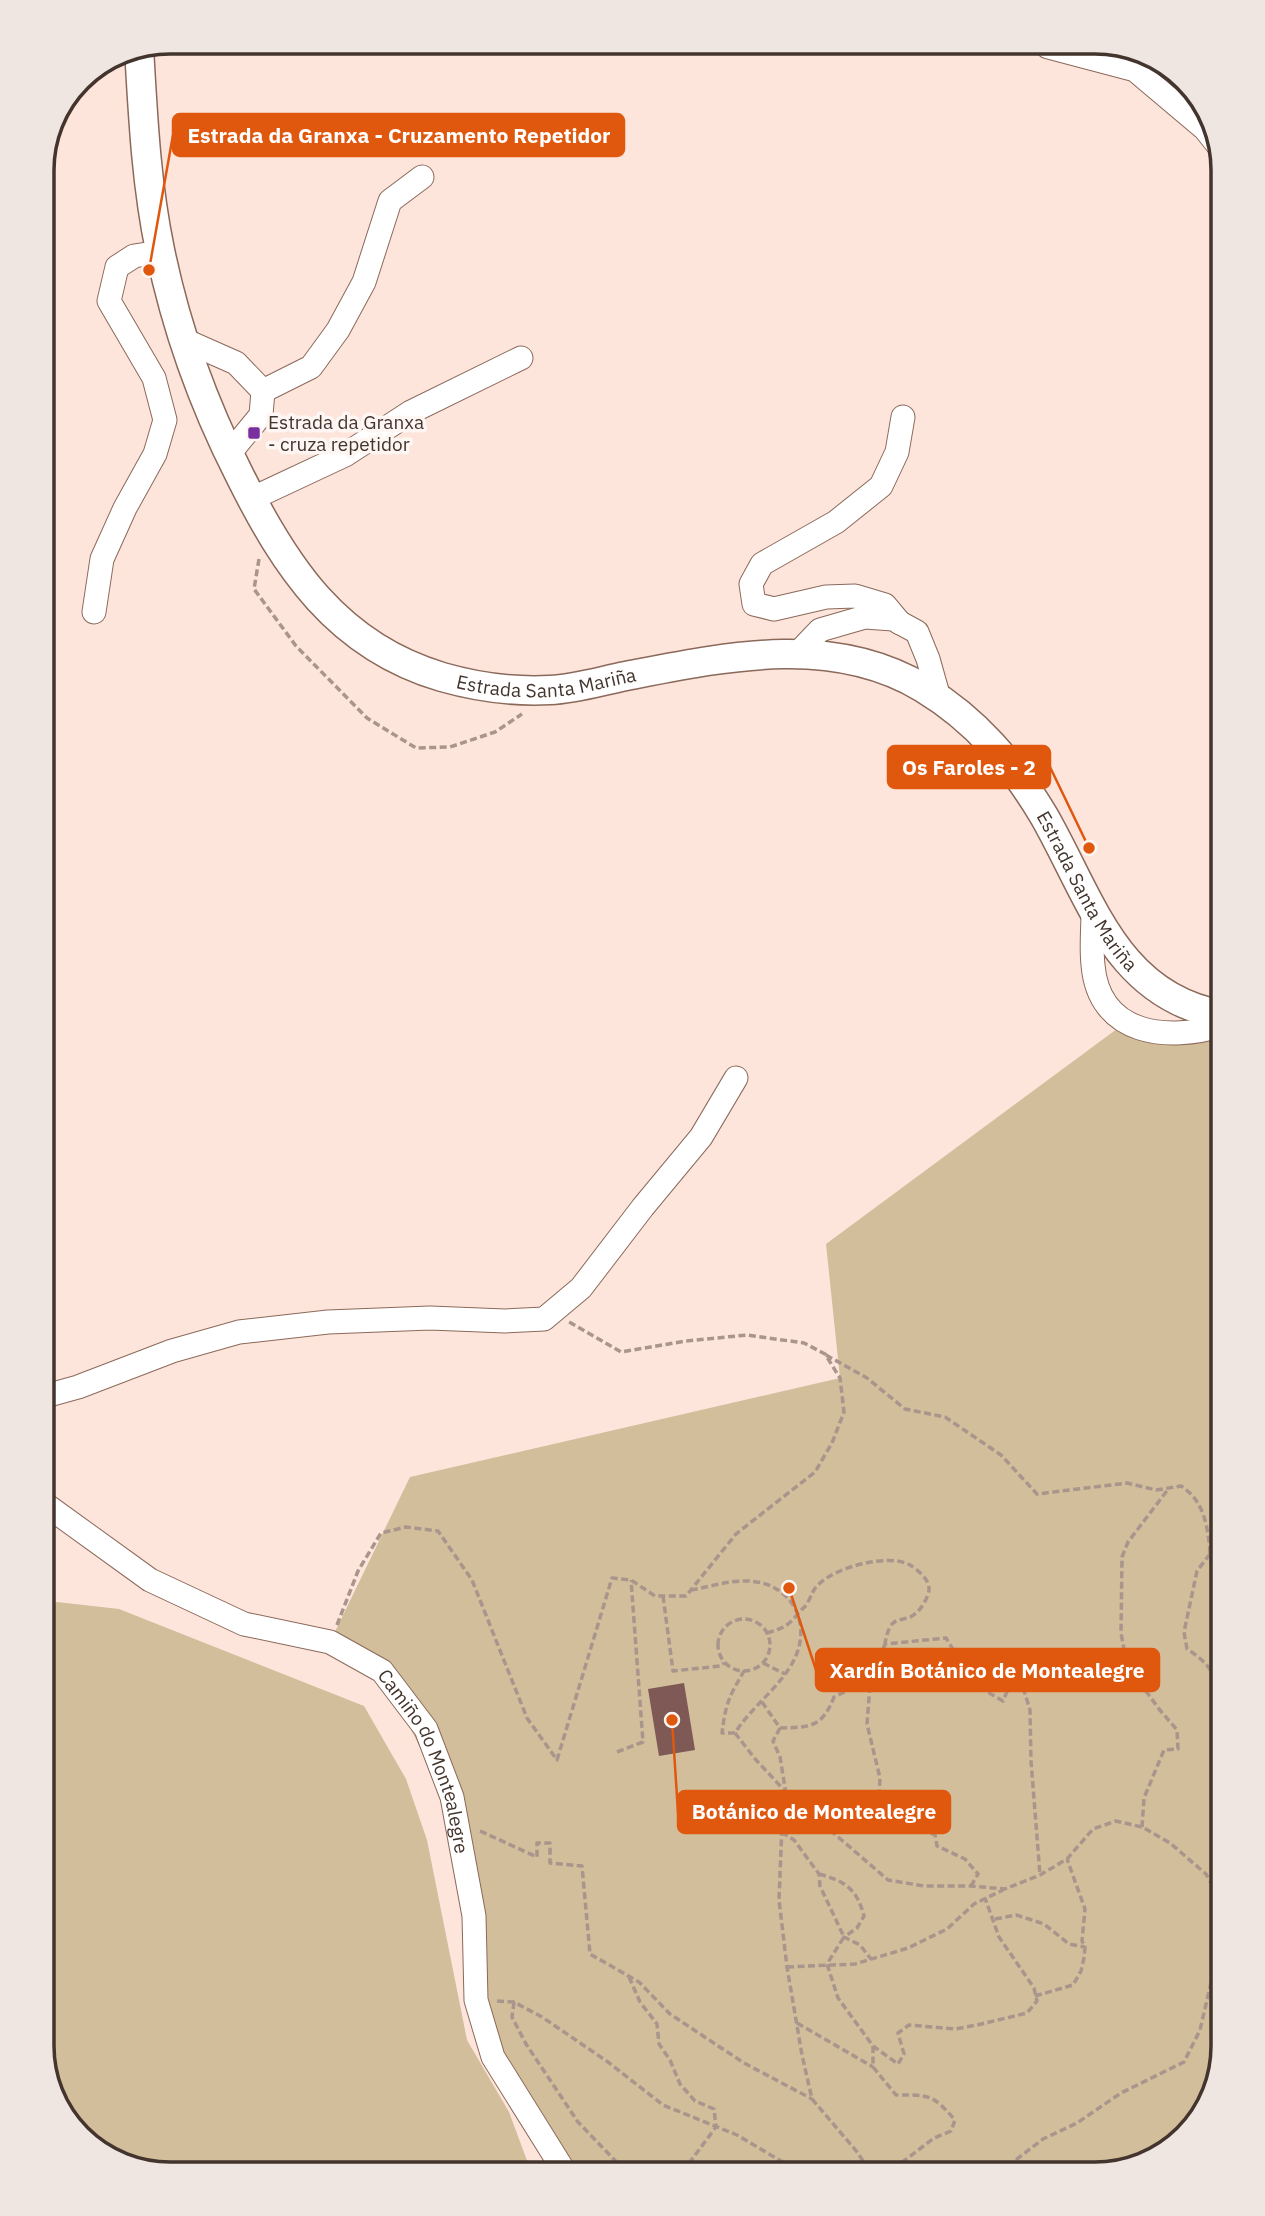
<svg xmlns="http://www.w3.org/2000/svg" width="1265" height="2216" font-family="'IBM Plex Sans',sans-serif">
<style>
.green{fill:#d2be9b}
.building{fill:#7e5956}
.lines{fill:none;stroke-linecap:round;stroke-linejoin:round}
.minor-casing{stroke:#8b695a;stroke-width:25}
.major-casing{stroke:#8b695a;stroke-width:31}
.path{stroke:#a9958c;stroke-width:3.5;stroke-dasharray:7 3.5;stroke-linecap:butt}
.minor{stroke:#fff;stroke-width:23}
.major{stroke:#fff;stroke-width:28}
.poi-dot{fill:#7a2fa1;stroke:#fef6f2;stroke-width:2.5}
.labels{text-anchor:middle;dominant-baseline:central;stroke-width:7;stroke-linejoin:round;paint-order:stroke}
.poi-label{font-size:19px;fill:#43342d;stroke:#fef6f2;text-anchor:start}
.street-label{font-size:19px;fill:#43342d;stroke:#fef6f2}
.rim{fill:none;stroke:#43342d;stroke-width:3.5}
.leader{fill:none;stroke:#e0570e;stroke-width:2.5}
.callout-dot{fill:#e0570e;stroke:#fef6f2;stroke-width:2.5}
.callout{fill:#e0570e;stroke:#e0570e;stroke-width:2.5}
.callout-label{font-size:21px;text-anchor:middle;font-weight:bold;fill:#fff}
</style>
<rect width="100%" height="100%" fill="#fde5db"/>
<path class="green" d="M1223,1019V2047L1202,2117L1151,2161L1095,2174H552L476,2000L456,1820L382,1671L330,1642L410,1477L840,1378L826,1244L1125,1023Z
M57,1602L119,1609L364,1706L406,1779L427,1840L467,2040L509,2112L532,2174H162L99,2153L55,2102L42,2046V1610Z"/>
<path class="building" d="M684,1683L695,1750L659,1756L648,1689Z"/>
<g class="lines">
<g class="minor-casing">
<g id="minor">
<path d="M1046,42L1048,47L1135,70L1205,129L1217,144"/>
<path d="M184,340L236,363L263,391L261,415L229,454"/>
<path d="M263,391L311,367L338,330L364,282L390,201L422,177"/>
<path d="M251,499L345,455L411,412L521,358"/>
<path d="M94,612L102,559L125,508L155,454L165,420L154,378L109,301L117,267L134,256L160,252"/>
<path d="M900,623L885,605L855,596L826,597L774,609L754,604L751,584L762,564L836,522L881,486L897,452L903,417"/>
<path d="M798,653L820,630L865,617L893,619L917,632L928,659L939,698"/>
<path d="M1093,911C1093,929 1091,948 1093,965C1099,1036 1168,1042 1223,1025"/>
<path d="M42,1397L78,1387L172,1351L239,1332L328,1322L430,1318L505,1321L544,1319L581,1288L643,1207L701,1137L736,1078"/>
<path id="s1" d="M42,1502L150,1580L244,1624L330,1642L382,1671L426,1729L452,1797L474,1916L476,2000L493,2057L566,2174"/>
</g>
</g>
<g class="major-casing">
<g id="major">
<path id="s2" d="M139,48C143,116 146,183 160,250C176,328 203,403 239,474C285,567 337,646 442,677C477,687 513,692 550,690C575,689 601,681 626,676C724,657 832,633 923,688C976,720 1013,764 1044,816C1091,898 1116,997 1223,1015"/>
</g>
</g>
<path class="path" d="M259,559L254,589L296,646L367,718L416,748L450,747L495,732L522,714
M826,1355L867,1378L905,1409L945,1417L1001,1455L1037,1494L1127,1483L1156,1490L1181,1486C1213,1506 1208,1549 1213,1583C1215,1596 1219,1609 1223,1621
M1210,1554L1197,1571L1184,1632L1187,1649C1212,1665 1215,1675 1223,1703
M691,1590C708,1587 727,1581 744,1581C793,1580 816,1627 790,1667C774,1692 750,1709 735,1733L756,1760L786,1792L888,1880L924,1886H971L1005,1889L1040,1875L1067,1859L1093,1829L1116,1821L1142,1827L1170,1843L1206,1874L1217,1893L1222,1936L1200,2030L1184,2062L1121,2093L1077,2123L1043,2139L1017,2159L1006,2174
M663,1596L673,1671L720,1666L724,1663
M718 1645a26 26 0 1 1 52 0a26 26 0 1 1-52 0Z
M337,1625L358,1571L381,1533L406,1527L438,1531L472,1580L527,1718L557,1760L612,1578L631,1580L655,1596H686L736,1534L815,1472L832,1443L844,1412L840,1378L825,1354L804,1343L747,1335L686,1341L621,1352L569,1322
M767,1633C783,1628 787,1627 798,1614C801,1609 806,1607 808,1602C812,1595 813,1589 819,1584C836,1567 889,1553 910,1565C918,1570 930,1580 929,1590C928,1598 920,1612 912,1616C906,1620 898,1618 892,1624C888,1629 886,1637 885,1644
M763,1663L785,1674
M870,1686L867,1724L880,1778L879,1799L890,1814L935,1835L937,1846L965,1859L978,1874L971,1886
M762,1702L780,1728L773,1741L780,1757L786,1794L782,1825L779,1900L787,1967L802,2055L812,2099L858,2153L871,2174
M780,1728C810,1727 822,1728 834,1697L857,1686H870L885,1644L946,1638L974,1684L1003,1701L1017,1668L1030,1710L1031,1761L1040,1875
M735,1733H722C726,1702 729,1697 744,1671
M617,1752L643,1742L631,1580
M746,1810L794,1840L819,1874L820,1886L844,1937L827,1964L838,1998L873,2046L898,2064L904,2054L898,2033L909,2025L955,2029L977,2025L1027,2013L1037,2001L1034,1988L999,1937L985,1898
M1142,1827L1144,1798L1164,1750L1178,1749L1177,1730L1159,1709L1127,1665L1121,1633L1122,1557L1128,1542L1169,1488
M480,1831L537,1857V1843H550V1863L582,1866L590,1954L639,1982L670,2014L744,2063L812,2099
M819,1874C845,1881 857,1889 864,1916L857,1928L844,1937L860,1945L871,1959
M995,1919L1016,1915L1032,1920L1044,1924L1069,1944L1085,1947
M787,1967L855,1964L908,1948L947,1929L974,1904L1003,1890
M629,1977L640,2002L657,2024L659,2044L670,2060L680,2084L695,2101L714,2109L716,2127L681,2174
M1035,1996L1073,1985L1081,1971L1084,1958L1085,1947L1082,1941L1085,1909L1067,1859
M497,2001L514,2002L542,2017L608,2062L663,2105L737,2135L803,2174
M514,2002L512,2017L526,2044L578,2122L628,2174
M797,2023L873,2067
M873,2046V2067L896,2095C930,2095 932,2094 955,2120L951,2131L934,2138L900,2164L907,2174
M1082,2174L1154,2159"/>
<use href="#minor" class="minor"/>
<use href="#major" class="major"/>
</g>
<rect class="poi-dot" x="247" y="426" width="14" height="14" rx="3.5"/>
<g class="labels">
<g class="poi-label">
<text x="268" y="422">Estrada da Granxa<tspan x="268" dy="22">- cruza repetidor</tspan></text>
</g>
<g class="street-label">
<text stroke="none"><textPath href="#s2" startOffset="844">Estrada Santa Mariña</textPath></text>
<text stroke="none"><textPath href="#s2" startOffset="1494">Estrada Santa Mariña</textPath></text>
<text stroke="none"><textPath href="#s1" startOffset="486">Camiño do Montealegre</textPath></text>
</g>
</g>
<path d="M0 0H1265V2216H0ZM170 54H1095A116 116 0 0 1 1211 170V2046A116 116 0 0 1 1095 2162H170A116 116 0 0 1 54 2046V170A116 116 0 0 1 170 54Z" fill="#efe6e2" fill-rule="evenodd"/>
<path class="rim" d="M170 54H1095A116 116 0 0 1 1211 170V2046A116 116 0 0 1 1095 2162H170A116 116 0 0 1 54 2046V170A116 116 0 0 1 170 54Z"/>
<path class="leader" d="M149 270L173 135M1089 848L1050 767M789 1588L816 1670M672 1720L678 1812"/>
<g class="callout-dot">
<circle cx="149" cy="270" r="7"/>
<circle cx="1089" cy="848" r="7"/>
<circle cx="789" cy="1588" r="7"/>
<circle cx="672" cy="1720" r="7"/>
</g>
<g class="callout">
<rect x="173" y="114" width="451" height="42" rx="7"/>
<rect x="888" y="746" width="162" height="42" rx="7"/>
<rect x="816" y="1649" width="343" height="42" rx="7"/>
<rect x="678" y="1791" width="272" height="42" rx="7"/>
</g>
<g class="callout-label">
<text x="399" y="143">Estrada da Granxa - Cruzamento Repetidor</text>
<text x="969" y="775">Os Faroles - 2</text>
<text x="987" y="1678">Xardín Botánico de Montealegre</text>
<text x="814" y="1819">Botánico de Montealegre</text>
</g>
</svg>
